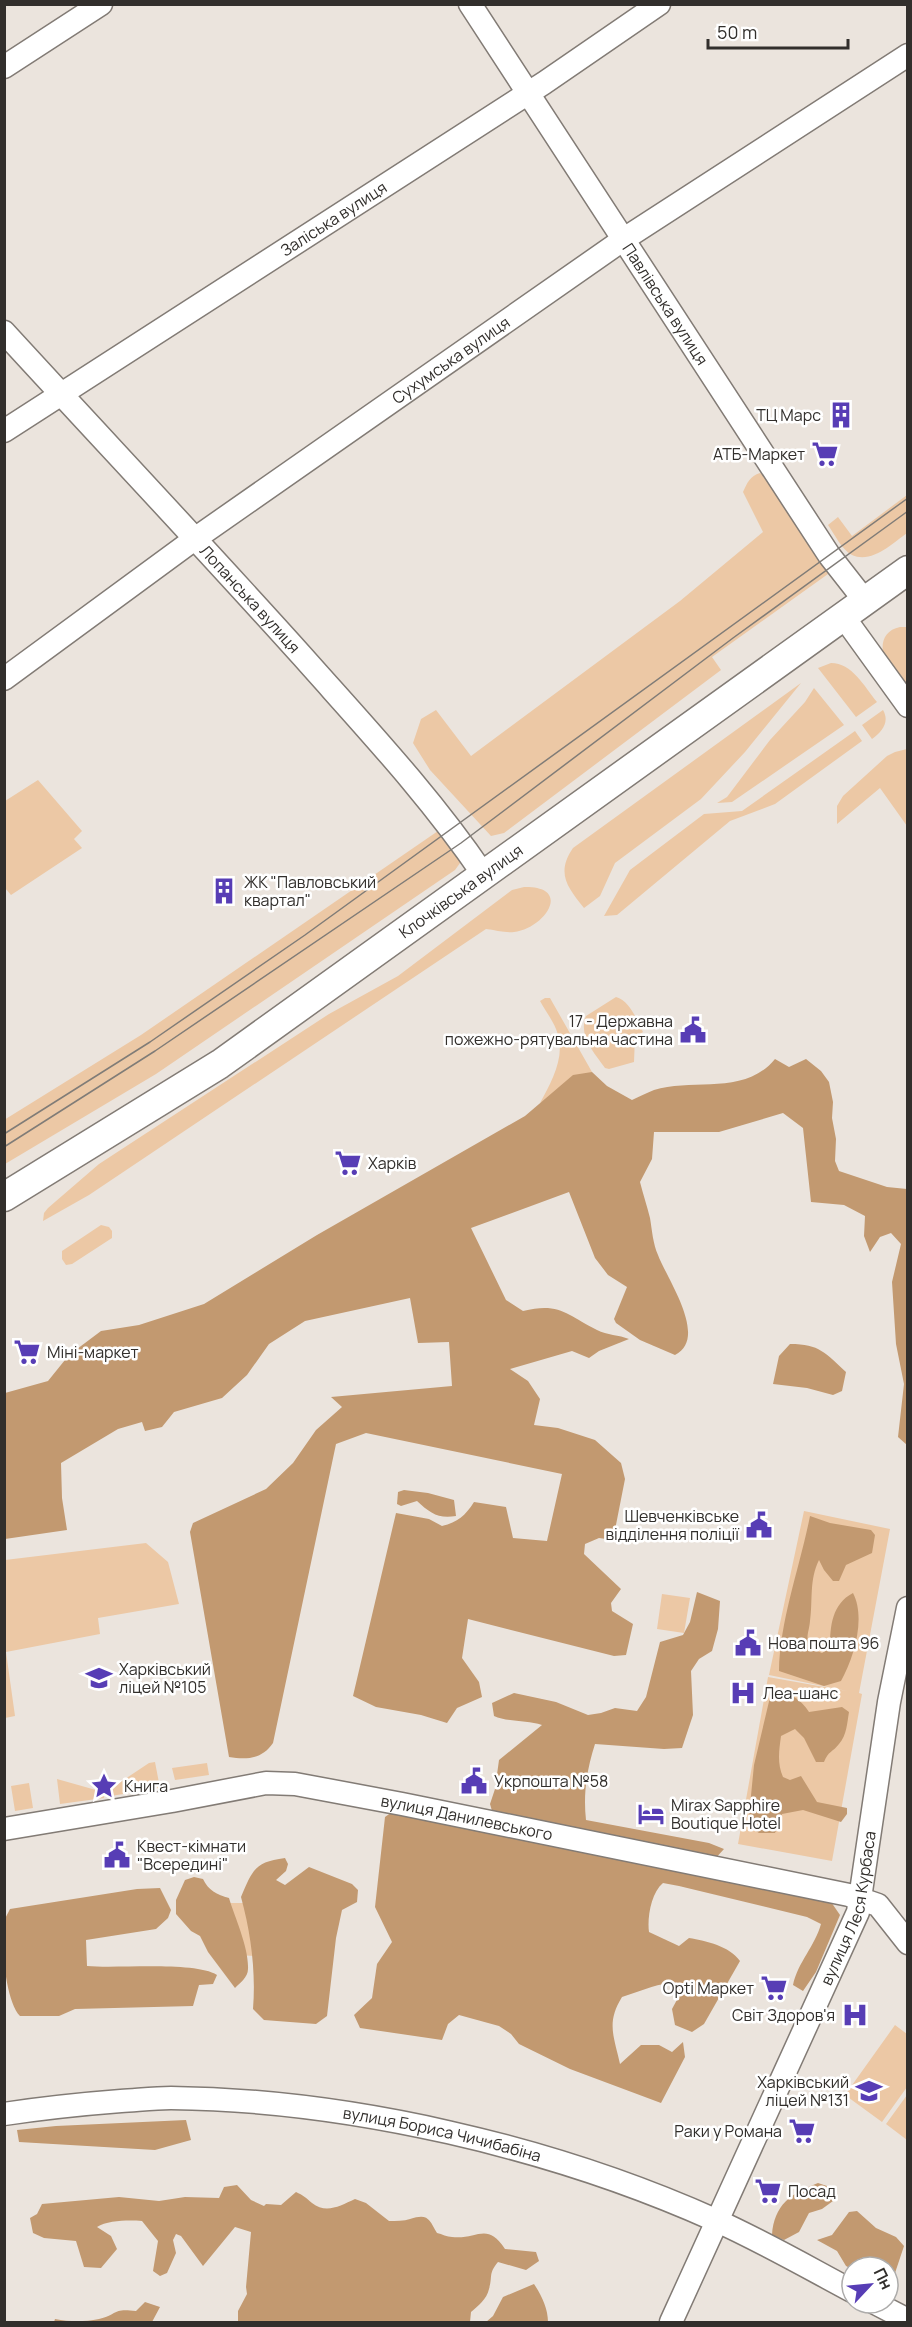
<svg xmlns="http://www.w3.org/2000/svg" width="912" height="2327" font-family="Manrope,sans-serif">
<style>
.green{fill:#ecc8a5}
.forest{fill:#c29970}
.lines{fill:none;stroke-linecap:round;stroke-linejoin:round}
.minor-casing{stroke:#827b75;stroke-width:25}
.major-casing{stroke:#827b75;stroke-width:31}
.minor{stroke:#fff;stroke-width:22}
.major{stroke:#fff;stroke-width:28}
.tram{stroke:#807c77;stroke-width:1.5}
.labels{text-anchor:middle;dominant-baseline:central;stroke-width:5;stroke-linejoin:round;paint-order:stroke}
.street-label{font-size:16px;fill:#322f2c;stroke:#fff}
.poi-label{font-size:16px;fill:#322f2c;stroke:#fff;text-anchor:start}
</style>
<rect width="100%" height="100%" fill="#ebe4dd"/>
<path class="green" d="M760,473L768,476L821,554L828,574L712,657L721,670L504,833L491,836L430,770L413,743L421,719L436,710L471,756L680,601L763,532L743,492C747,483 750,476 760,473Z
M907,495V533C893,543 872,564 852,555C842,550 835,535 828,525L838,517L852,536Z
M900,627H907V690L883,653C881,640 886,630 900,627Z
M831,663C852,663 864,686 877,702L856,717L818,668Z
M801,683L745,752L701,799L615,863L600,896L584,908C567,887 556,873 573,848Z
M814,688L844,725L732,802L717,803L727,797L770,740L805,702Z
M883,710C890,722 882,732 872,739L862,725Z
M855,731L862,741L775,804L730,821L617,915L604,916L630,870L704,814L742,811Z
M907,749V826L880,788L837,824V806L843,796L887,756L895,752Z
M38,780L82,831L74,839L82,848L11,895L5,888V801Z
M438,831L463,859L455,870L156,1074L5,1164L4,1120L141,1035Z
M524,887C574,886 544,929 514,932C505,933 495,930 486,929L89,1195L43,1221L44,1213L48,1208L99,1164L329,1014L398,976L512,890Z
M616,997C630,1001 637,1020 643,1032L635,1037L634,1062L609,1069L605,1068C594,1052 578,1036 586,1016Z
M545,998H550L592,1072L540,1103C551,1083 565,1058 558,1035C555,1023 546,1012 540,1001Z
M101,1225L109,1227L112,1231V1238L72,1264L66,1265L62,1259V1251Z
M804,1511L890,1529L859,1693L862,1694L832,1861L738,1844L768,1677L847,1691L769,1675Z
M146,1543L168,1562L179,1604L98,1618L100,1634L6,1652L15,1716L5,1718V1560Z
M662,1594L690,1598L684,1633L657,1629Z
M155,1762L160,1788L111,1796L110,1789L149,1763Z
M207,1763L209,1775L175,1780L172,1768Z
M57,1779L103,1792L104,1798L60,1804Z
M29,1783L33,1808L15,1811L11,1786Z
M216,1903H261L256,1956L212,1954Z
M895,2025L907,2034V2087L882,2122L845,2095Z
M907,2095V2140L886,2124Z"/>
<path class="forest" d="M775,1059L789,1067L806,1059L821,1071L829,1082L833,1102L832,1118L836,1139L835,1161L839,1171L887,1187L907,1189V1445L898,1437L904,1384L896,1344L892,1282L901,1244L891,1233L880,1237L870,1252L864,1236L865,1216L844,1205L811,1202L803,1128L783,1113L719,1132H654L652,1159L640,1182C643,1194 647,1206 650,1218C652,1230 653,1244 658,1255C667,1279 709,1338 675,1355L640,1340L616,1323L614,1319L627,1287L608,1275L595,1258L569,1192L471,1228L506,1300L523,1311C560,1302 567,1315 597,1330C607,1335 619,1335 629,1339L599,1351L589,1358L572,1351L510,1369L528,1381L540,1399L534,1425L558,1428L595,1440L621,1463L625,1479L613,1540L599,1538L585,1544L584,1554L621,1589L611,1603L612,1611L633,1624L626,1655L614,1656L468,1619L462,1658L479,1682L482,1697L457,1708L447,1723L421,1715L376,1707L353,1696L396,1513L429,1519L442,1526C458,1522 465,1516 474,1502L506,1507L513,1538L547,1541L562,1474L366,1433L336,1444L273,1743C262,1759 247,1760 229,1757L190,1532L193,1523L266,1489L293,1463L316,1430L342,1407L331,1397L452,1386L449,1342L418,1343L410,1298L305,1321L269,1344L247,1375L222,1398L174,1412L162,1427L145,1431L142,1422L118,1429L61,1463L62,1498L67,1530L5,1539V1393L48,1381L69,1355L101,1331L139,1325L204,1304L317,1235L525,1116L573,1075L592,1072L607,1086L632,1100C639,1097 646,1093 654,1090C693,1078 745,1096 775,1059Z
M790,1344C820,1344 825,1353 846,1372L842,1391L833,1395L807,1388L773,1384L779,1356Z
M404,1490L428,1493L454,1500L456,1516C438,1519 430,1513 417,1501L401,1506L397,1504L398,1492Z
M810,1516L830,1523L871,1530L875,1535L872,1553L846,1565L839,1581H833L824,1570L819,1560C809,1580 813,1600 810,1621C809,1633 805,1636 810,1648L822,1653L830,1648C830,1626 832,1604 853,1593C866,1618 854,1658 841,1681L824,1686L779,1671C780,1619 800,1567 810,1516Z
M697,1592L720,1601L718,1629L712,1651L699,1659L691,1671L693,1715L682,1748L664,1749L595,1744C587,1769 583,1793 586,1820L709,1843L724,1849L713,1861L495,1821L490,1804L495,1789L499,1760L542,1725C527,1720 507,1722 494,1716L492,1703L514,1693L556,1702L588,1715L601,1713L615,1708L637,1711L646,1697L660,1642L683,1635L690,1622Z
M781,1692C795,1696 801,1700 809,1712L842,1707L849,1712C847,1723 847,1735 839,1744C833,1752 828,1751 824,1762H816L804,1738L795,1729L781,1736C779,1751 777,1763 783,1777L790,1780L801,1776L817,1802L847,1808V1814L841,1822L803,1810L782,1814L775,1833H759L748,1826L754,1765L771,1693Z
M395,1810L829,1899L840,1915L816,1972L803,1991L793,1985C798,1962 815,1946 821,1924L807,1917L679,1886L663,1883C651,1893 647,1918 649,1932L679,1946L689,1938C707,1941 729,1946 740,1961L704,2024L692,2032L675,2025L672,2009L679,1996L670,1983C653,1985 638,1992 622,1997C606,2023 614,2036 620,2064L641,2045H659L672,2052L683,2042L685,2057L661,2103L570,2069L519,2044L511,2034L499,2026L459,2015L448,2024L442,2040L360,2028L354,2015L372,1998L377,1964L392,1942L375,1907L385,1817Z
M285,1858L288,1864L286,1871L276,1880L285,1885L309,1867L352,1884L358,1890L357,1902L342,1910L336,1938L327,2016L316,2024L264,2020L253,2009C256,1971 251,1934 241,1897C253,1869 255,1862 285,1858Z
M194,1877L203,1879C208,1890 217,1895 229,1898C235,1918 249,1948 248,1969C248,1977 240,1983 235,1988L208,1952L200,1936L191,1931L176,1914V1900L185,1880Z
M160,1888L171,1910L168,1918L156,1929L86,1940L87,1966C117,1969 194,1961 217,1975L213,1984L199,1985L193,2006L75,2009L59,2016H20C5,2000 1,1944 4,1922C5,1918 8,1913 10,1909L137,1889Z
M186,2120L191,2140L155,2150L19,2142L17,2130L56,2126Z
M818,2183L836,2189L833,2201L822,2209L809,2213L799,2232L784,2240L772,2235C774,2205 791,2193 818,2183Z
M237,2185L251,2200L264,2206L266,2204L281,2205L296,2192C303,2195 306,2198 312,2203C326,2214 340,2206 355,2199L366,2203L389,2221C396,2221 404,2221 410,2219C428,2213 429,2219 437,2233C442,2234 447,2237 452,2237C477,2240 487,2221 505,2249L536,2252L539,2261L526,2270L498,2262C488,2274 493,2276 489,2289C487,2299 478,2306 471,2312L470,2322H238V2311L247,2294L246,2287L251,2232L235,2227L203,2266L181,2236L176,2234L173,2240L176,2253L167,2273L160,2276L153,2271L158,2241L142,2221C130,2220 108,2220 97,2227L111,2236L117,2249L101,2268L84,2267L76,2241L44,2238L33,2233L30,2218L37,2214L42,2204L119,2197L159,2201L185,2197L219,2198L224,2187Z
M857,2211L876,2228L896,2237L904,2246L894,2276L888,2283V2267H852V2269L846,2266L837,2251L817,2240L832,2235L849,2212Z
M534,2284C542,2296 548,2309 548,2322H486L493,2316L503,2297Z
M145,2302L160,2307L152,2322H54L55,2319C70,2322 84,2322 99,2319C119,2314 112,2308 136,2311Z"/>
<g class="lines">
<g class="minor-casing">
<g id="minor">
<path id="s1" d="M470,4L829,555L865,601"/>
<path d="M4,67L101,4"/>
<path id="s2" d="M4,332C104,441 205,548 303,657C366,728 430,796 483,874"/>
<path id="s3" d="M4,431L544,83L659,4"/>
<path d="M843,616L908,706"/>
<path id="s4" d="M4,679L196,538L624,239L908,55"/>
<path id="s5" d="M4,1829L172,1801L266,1783L295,1784L402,1804L849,1895L878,1905L908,1943"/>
<path id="s6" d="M4,2114C44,2108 82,2104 121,2101C138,2100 155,2098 171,2098C350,2100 552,2147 715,2220C762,2241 807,2267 852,2291"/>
<path d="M875,2303L908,2320"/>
<path id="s7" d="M671,2322L858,1912L889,1702L908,1608"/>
</g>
</g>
<g class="major-casing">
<g id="major">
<path id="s8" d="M4,1197L220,1064L908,570"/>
</g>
</g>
<use href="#minor" class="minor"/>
<use href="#major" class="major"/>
<path class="tram" d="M4,1134L150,1042L305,935L908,498
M4,1147L155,1051L461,843L733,638L908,511"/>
</g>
<defs>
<g id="building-bare" transform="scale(2.07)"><path d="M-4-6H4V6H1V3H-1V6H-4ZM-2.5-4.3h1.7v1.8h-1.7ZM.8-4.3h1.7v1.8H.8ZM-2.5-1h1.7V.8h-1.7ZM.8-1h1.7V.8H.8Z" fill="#573db5" stroke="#fff" stroke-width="2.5" paint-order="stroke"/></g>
<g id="supermarket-bare" transform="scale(2.07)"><path d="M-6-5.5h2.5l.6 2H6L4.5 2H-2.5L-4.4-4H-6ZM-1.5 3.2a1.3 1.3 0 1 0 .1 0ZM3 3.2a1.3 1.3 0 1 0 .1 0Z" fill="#573db5" stroke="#fff" stroke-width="2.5" paint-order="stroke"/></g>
<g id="civic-bare" transform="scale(2.07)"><path d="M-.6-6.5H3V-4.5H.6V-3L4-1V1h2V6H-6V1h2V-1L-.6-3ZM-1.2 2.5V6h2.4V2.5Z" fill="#573db5" stroke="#fff" stroke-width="2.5" paint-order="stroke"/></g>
<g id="school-bare" transform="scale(2.07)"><path d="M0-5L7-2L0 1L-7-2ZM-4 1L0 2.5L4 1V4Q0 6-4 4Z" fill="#573db5" stroke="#fff" stroke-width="2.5" paint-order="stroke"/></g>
<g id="hospital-bare" transform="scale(2.07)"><path d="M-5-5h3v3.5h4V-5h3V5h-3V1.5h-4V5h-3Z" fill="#573db5" stroke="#fff" stroke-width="2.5" paint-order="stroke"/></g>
<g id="sight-bare" transform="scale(2.07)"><path d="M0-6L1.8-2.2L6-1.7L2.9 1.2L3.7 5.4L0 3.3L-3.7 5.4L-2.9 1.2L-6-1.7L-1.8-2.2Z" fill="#573db5" stroke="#fff" stroke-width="2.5" paint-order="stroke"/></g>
<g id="hotel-bare" transform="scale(2.07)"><path d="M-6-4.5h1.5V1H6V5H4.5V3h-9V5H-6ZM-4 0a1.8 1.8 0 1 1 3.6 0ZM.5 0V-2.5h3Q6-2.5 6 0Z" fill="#573db5" stroke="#fff" stroke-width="2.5" paint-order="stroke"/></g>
</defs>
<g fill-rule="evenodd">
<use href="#building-bare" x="841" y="415"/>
<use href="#supermarket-bare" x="825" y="454"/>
<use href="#building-bare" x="224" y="891"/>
<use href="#civic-bare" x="693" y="1030"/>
<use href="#supermarket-bare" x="348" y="1163"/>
<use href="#supermarket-bare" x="27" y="1352"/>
<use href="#civic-bare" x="759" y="1525"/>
<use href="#civic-bare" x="748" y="1643"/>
<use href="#school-bare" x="99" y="1678"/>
<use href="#hospital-bare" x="743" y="1693"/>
<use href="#civic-bare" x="474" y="1781"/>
<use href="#sight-bare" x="104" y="1786"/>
<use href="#hotel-bare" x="651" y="1814"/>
<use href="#civic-bare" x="117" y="1855"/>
<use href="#supermarket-bare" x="774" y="1988"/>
<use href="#hospital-bare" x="855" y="2015"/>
<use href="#school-bare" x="869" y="2091"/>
<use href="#supermarket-bare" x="802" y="2131"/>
<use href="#supermarket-bare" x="768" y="2191"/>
</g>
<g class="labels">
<g class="street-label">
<text stroke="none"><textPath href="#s3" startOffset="392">Заліська вулиця</textPath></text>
<text stroke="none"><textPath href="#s1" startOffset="358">Павлівська вулиця</textPath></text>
<text stroke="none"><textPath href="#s4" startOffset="549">Сухумська вулиця</textPath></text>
<text stroke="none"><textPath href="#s2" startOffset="363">Лопанська вулиця</textPath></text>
<text stroke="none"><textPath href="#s8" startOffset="550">Клочківська вулиця</textPath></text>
<text stroke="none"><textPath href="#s5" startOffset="470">вулиця Данилевського</textPath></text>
<text stroke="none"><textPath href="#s7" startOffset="452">вулиця Леся Курбаса</textPath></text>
<text stroke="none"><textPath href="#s6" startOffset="442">вулиця Бориса Чичибабіна</textPath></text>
</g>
<g class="poi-label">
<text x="821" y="415" text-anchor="end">ТЦ Марс</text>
<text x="805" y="454" text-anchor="end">АТБ-Маркет</text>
<text x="244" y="882">ЖК "Павловський<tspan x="244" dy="18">квартал"</tspan></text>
<text x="673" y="1021" text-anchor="end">17 - Державна<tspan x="673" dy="18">пожежно-рятувальна частина</tspan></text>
<text x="368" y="1163">Харків</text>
<text x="47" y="1352">Міні-маркет</text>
<text x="739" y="1516" text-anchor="end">Шевченківське<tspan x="739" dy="18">відділення поліції</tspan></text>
<text x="768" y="1643">Нова пошта 96</text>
<text x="119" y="1669">Харківський<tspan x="119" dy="18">ліцей №105</tspan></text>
<text x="763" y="1693">Леа-шанс</text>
<text x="494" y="1781">Укрпошта №58</text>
<text x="124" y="1786">Книга</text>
<text x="671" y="1805">Mirax Sapphire<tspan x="671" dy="18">Boutique Hotel</tspan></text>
<text x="137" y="1846">Квест-кімнати<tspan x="137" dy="18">"Всередині"</tspan></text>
<text x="754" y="1988" text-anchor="end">Opti Маркет</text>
<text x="835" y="2015" text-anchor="end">Світ Здоров'я</text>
<text x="849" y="2082" text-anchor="end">Харківський<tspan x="849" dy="18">ліцей №131</tspan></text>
<text x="782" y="2131" text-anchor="end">Раки у Романа</text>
<text x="788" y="2191">Посад</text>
</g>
</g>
<rect width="912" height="2327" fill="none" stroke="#322f2c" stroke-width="12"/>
<g transform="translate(870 2285) rotate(64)"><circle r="28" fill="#ffffff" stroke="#adacab" stroke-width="1.5"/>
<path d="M0-4.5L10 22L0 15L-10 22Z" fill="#573db5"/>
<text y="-9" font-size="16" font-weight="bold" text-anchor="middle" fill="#322f2c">Пн</text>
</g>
<path d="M708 39v9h140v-9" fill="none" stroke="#322f2c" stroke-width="3"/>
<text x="717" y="39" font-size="18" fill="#322f2c" stroke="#ffffff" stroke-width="4.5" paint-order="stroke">50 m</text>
</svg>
